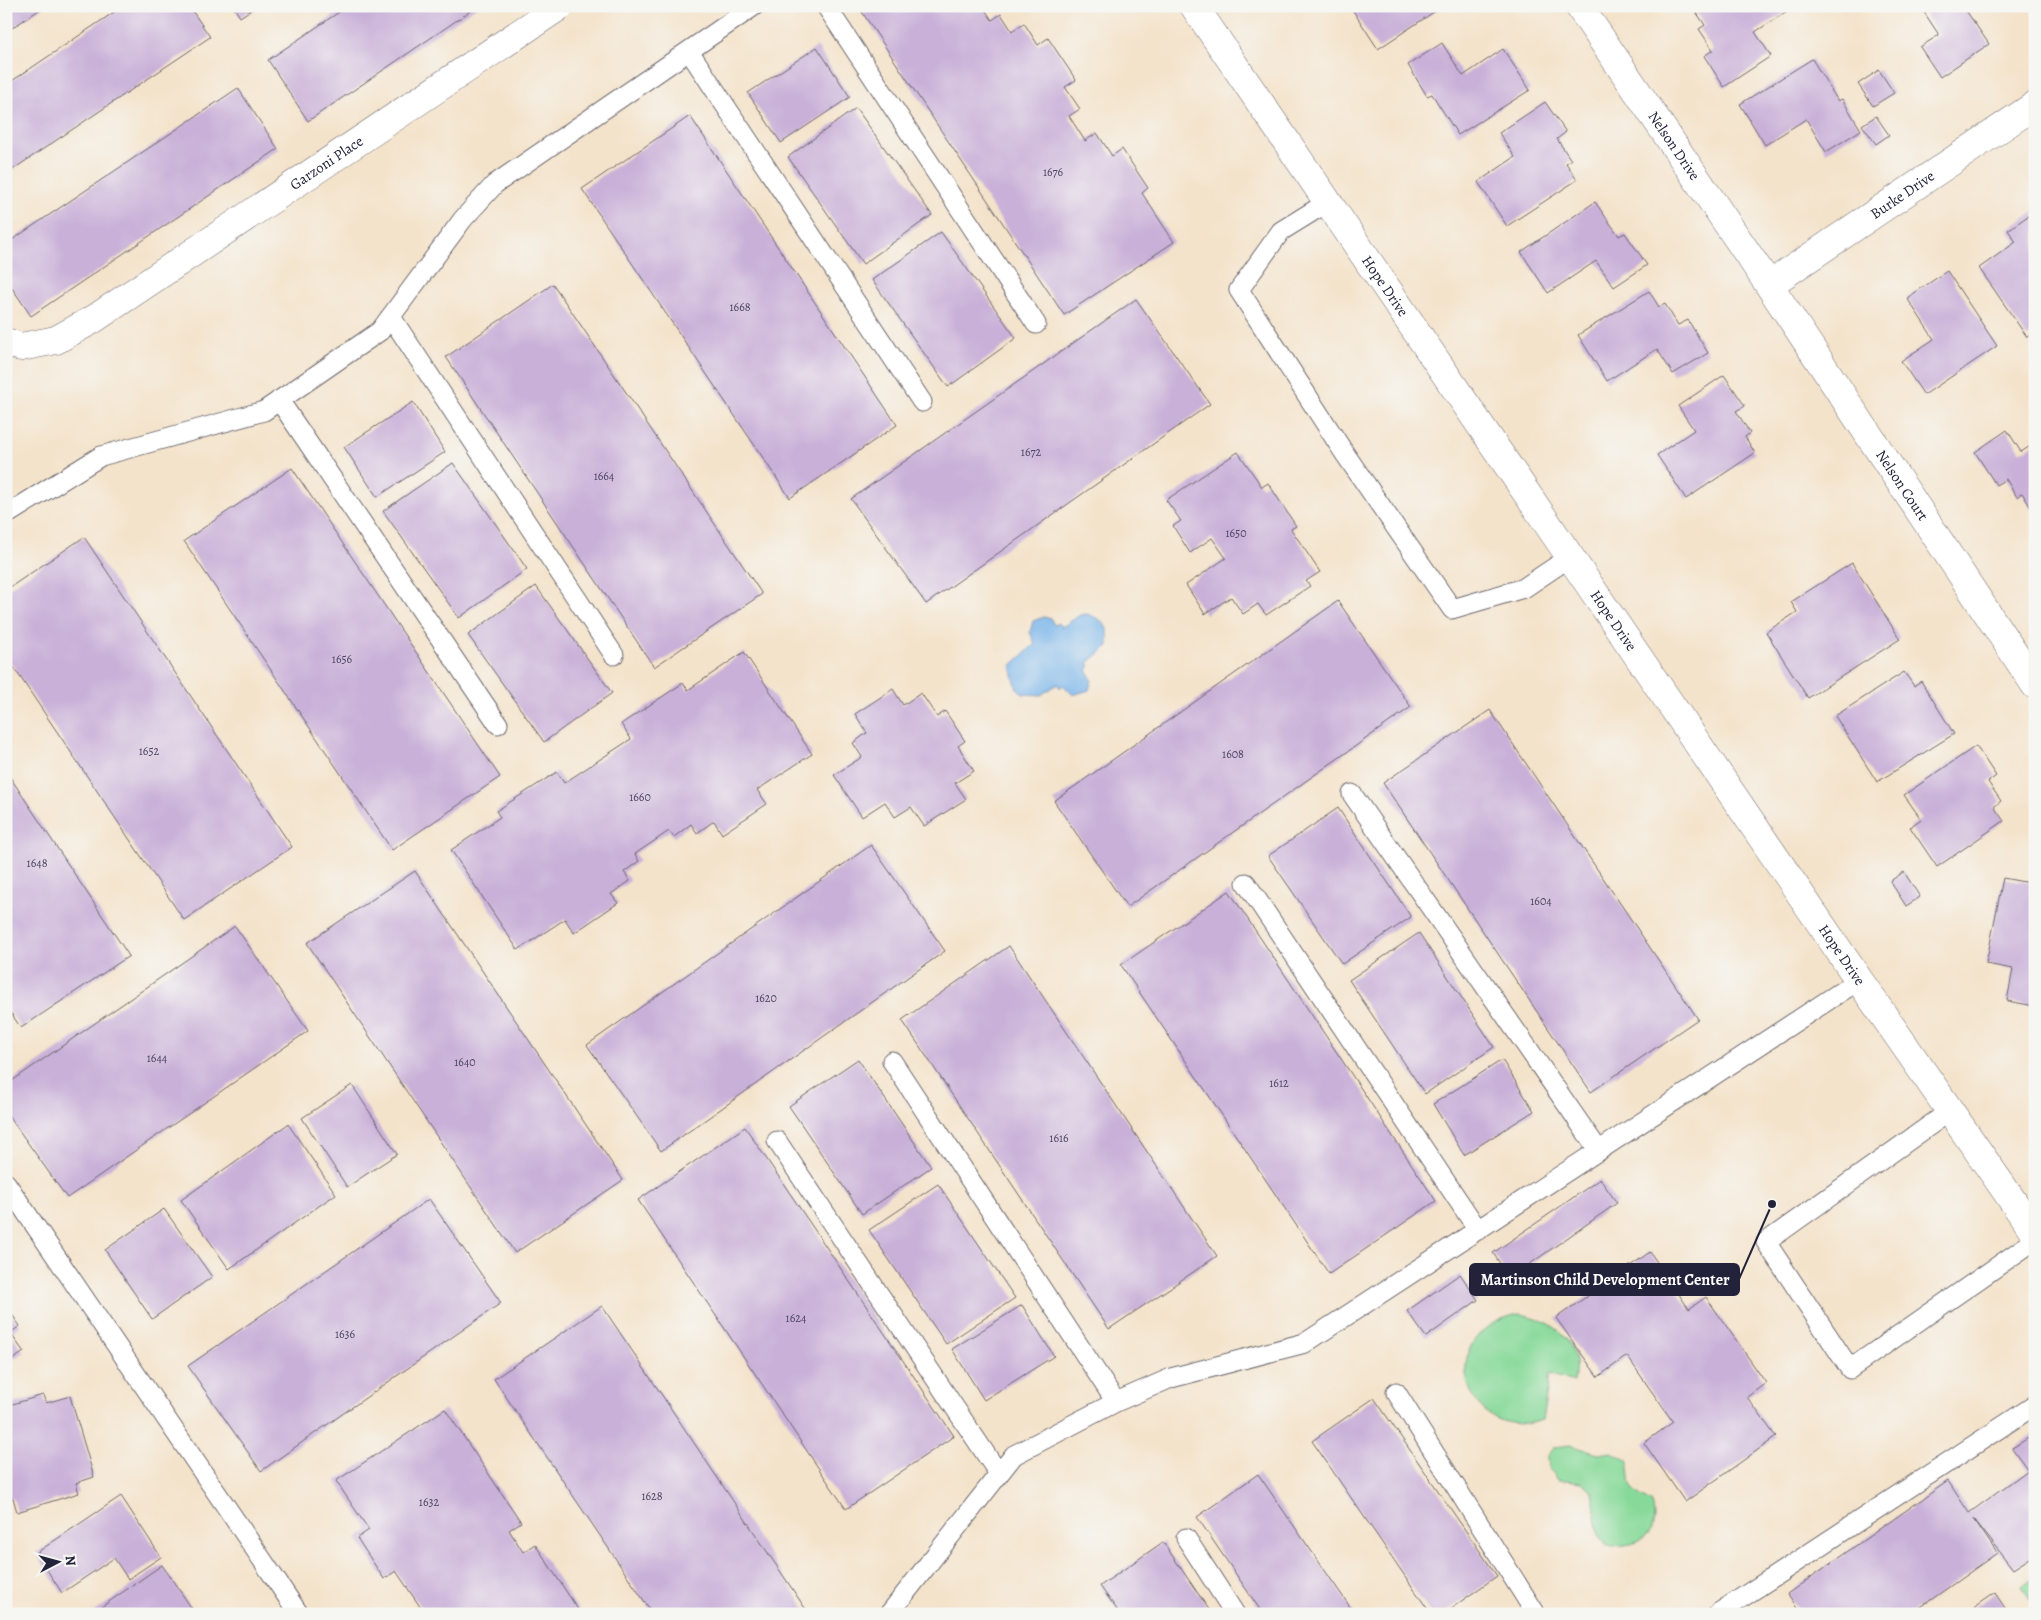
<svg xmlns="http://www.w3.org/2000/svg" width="2041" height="1620" font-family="Alegreya,serif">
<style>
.green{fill:#87d999;stroke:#547e6a}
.water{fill:#78b4ea;stroke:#4d6b92}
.building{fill:#c9b0d8}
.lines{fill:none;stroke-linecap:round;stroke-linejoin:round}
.service-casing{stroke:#6c666d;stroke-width:21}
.minor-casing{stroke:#6c666d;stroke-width:29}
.tertiary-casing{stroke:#6c666d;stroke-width:29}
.service{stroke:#fff;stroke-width:19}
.minor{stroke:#fff;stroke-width:28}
.tertiary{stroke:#fff;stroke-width:28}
.labels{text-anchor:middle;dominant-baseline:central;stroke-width:4;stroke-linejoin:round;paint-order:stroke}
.number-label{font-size:12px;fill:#4c4662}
.street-label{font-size:15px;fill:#22223b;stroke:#f6f6f2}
.leader{fill:none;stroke:#22223b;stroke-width:2}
.callout-dot{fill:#22223b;stroke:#f6f6f2;stroke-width:2}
.callout{fill:#22223b;stroke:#22223b;stroke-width:2}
.callout-label{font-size:16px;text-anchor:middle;font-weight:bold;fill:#fff}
</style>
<rect width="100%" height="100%" fill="#f6f6f2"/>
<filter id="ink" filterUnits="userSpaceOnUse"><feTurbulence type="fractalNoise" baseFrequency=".02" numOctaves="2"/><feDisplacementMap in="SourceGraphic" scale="10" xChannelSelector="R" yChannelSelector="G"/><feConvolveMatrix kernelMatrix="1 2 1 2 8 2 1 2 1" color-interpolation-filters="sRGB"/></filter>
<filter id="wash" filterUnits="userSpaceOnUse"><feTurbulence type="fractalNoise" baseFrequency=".0096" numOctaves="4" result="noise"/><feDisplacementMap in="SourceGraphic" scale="20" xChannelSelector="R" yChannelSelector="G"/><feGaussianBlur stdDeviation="1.12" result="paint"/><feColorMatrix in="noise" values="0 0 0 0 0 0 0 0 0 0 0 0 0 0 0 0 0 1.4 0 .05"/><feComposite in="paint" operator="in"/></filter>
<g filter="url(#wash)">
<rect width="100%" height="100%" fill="#f4e3cb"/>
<path class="green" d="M1519,1314C1556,1319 1582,1343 1574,1382L1550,1374L1542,1420C1466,1446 1428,1332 1519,1314Z
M1571,1445L1598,1454L1612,1452L1628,1461C1633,1489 1624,1486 1652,1503C1661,1539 1637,1546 1607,1546L1599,1536L1592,1491L1581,1483L1558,1480L1548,1468L1547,1457L1555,1447Z
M2035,1575V1610L2022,1585Z"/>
<path class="water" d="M1087,614C1105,620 1110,627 1108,646L1088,663L1090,666L1087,670L1092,680L1089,690L1073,695L1063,685L1060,688L1058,684L1041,695L1023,694L1016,687L1011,666L1035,644L1030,632L1033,621L1044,617L1051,619L1054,625L1058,623L1062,627L1080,615Z"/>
<g id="blocks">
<path class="building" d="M6,6H45L6,32Z
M123,6H189L210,37L6,174V85Z
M233,6H257L240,17Z
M348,6H478L308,121L268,60Z
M858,6H986L984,8L992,20L1001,14L1012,31L1024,23L1038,45L1048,38L1076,80L1065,87L1080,109L1069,116L1085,141L1097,133L1112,156L1122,149L1148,188L1142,193L1174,242L1064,315Z
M1350,6H1443L1378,49Z
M1698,6H1791L1792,8L1755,32L1771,56L1724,87L1704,56L1713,50L1699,29L1705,25L1694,9Z
M1920,6H1976L1967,12L1989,44L1940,77L1920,47L1939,35Z
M1442,43L1463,76L1503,49L1530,90L1458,135L1432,94L1427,96L1408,65Z
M817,47L850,97L781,143L748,93Z
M1812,59L1838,101L1842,99L1861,130L1826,152L1806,119L1765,145L1740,104Z
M1879,70L1894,93L1873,106L1858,84Z
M238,88L278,149L31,316L6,279V244Z
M1545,102L1566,132L1557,139L1571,160L1566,163L1577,180L1507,226L1478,182L1515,157L1499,133Z
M856,108L932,215L863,264L788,157Z
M690,116L897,425L790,498L582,189Z
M1876,116L1889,135L1876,144L1862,125Z
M1595,202L1619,236L1625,233L1647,265L1614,287L1596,261L1548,293L1521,252Z
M2035,211V332L2027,337L1979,268L2016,242L2008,230Z
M941,232L1016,338L948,387L872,280Z
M1947,271L1997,346L1924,395L1901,361L1934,339L1907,298Z
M553,284L762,594L654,667L446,357Z
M1649,291L1659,307L1665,304L1678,325L1688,320L1708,353L1673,374L1657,349L1607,381L1578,335Z
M1136,299L1210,404L926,604L851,499Z
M1724,375L1745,406L1736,411L1750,433L1745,437L1755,453L1686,499L1657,455L1694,430L1678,406Z
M413,402L445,452L377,497L344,447Z
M2007,430L2021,452L2035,443L2033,511L2022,493L2017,497L2006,479L1996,485L1975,452Z
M1238,452L1262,487L1268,483L1296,526L1291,529L1320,572L1306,581L1310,586L1266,615L1258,604L1243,614L1231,597L1205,614L1186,585L1226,558L1212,538L1190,553L1173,526L1181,521L1166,500Z
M453,463L527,569L459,618L383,511Z
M292,468L500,777L392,850L184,541Z
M84,537L292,847L184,920L6,656V590Z
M1852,563L1900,639L1808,698L1766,632L1797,612L1791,602Z
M536,586L612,693L544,742L468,635Z
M1338,601L1411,707L1127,907L1054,801Z
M744,652L812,754L757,790L767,804L722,834L714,821L697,833L691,824L674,837L669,831L635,854L639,861L624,872L630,881L611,894L618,903L574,933L565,919L518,950L451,850L500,817L496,811L557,772L564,783L631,739L621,724L683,683L688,690Z
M1904,672L1914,686L1921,681L1954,734L1877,782L1835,716Z
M893,689L903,705L921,693L937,717L945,711L965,741L958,746L974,771L955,783L966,799L924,826L911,807L895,817L885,802L862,817L834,775L862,757L853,743L867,733L855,714Z
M1490,710L1698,1019L1591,1092L1383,783Z
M1976,746L1996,776L1988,782L2001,801L1994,807L2004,821L1937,867L1910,827L1921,819L1904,795Z
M6,771L129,956L21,1028L6,1006Z
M1338,808L1411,917L1342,964L1268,856Z
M871,845L945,951L661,1151L587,1045Z
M415,871L623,1180L515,1253L307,943Z
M1904,872L1920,897L1906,906L1890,881Z
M2003,878L2035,884V1006L2007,1001L2013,969L1986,964Z
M1229,891L1436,1201L1329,1274L1121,965Z
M235,926L308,1031L67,1198L6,1112V1085Z
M1419,933L1494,1047L1425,1094L1349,980Z
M1009,946L1217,1256L1109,1329L902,1020Z
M858,1059L931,1167L862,1214L789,1106Z
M1502,1060L1534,1111L1464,1155L1433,1104Z
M352,1085L397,1154L347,1187L302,1118Z
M288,1124L336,1194L229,1269L181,1200Z
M745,1127L954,1436L846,1509L638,1200Z
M1600,1179L1617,1203L1510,1278L1493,1253Z
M938,1184L1015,1298L946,1344L869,1230Z
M429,1199L501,1303L261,1471L188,1366Z
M164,1209L212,1277L152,1319L105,1250Z
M1650,1252L1689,1309L1706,1297L1766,1383L1747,1397L1776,1437L1685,1502L1644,1443L1673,1422L1627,1356L1598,1377L1556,1318Z
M1460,1274L1478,1300L1426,1337L1407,1311Z
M1022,1305L1054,1356L984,1400L952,1349Z
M6,1306L20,1326L10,1333L24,1352L6,1364Z
M602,1306L809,1614H653L494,1379Z
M43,1395L46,1403L70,1396L94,1477L76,1483L79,1493L17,1512L13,1498L6,1500V1406Z
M1374,1398L1497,1576L1443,1614H1431L1312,1441Z
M445,1409L521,1522L509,1530L523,1552L535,1544L581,1614H425L396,1571L384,1579L357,1538L369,1530L336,1481Z
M2035,1434V1555L2013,1569L1974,1519L1997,1553L1911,1614H1801L1787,1594L1948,1481L1969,1513L2028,1470L2012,1448Z
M1258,1474L1355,1614H1263L1197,1517Z
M121,1496L161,1557L128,1579L114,1558L62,1593L36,1553Z
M1163,1542L1212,1614H1120L1100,1586Z
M162,1565L195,1613L95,1614L94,1612Z
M1995,1593L2009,1614H1965Z"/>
</g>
</g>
<g filter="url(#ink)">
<use href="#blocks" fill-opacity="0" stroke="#6c666d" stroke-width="1"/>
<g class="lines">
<g class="service-casing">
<path id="service" d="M826,6L1036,324
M689,51L922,402
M1328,202L1281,231L1239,290L1345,454L1452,609L1524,588L1570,557
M391,317L614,655
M279,400L498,724
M6,515L101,456L264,411L380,331L463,219L495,184L754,6
M1352,794L1599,1151
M1246,883L1478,1230
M892,1061L1116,1402
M1950,1111L1766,1242L1850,1369L2035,1240
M777,1141L999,1474
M6,1183L299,1614
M1396,1392L1536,1614
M1186,1538L1235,1614
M889,1614L1014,1455L1116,1402L1171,1378L1305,1343L1859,980
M1717,1614L2035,1405"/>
</g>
<g class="minor-casing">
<g id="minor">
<path id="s1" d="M1579,6L1769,285L2035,685"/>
<path id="s2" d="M1769,285L2035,105"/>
<path id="s3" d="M6,342L21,347L56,340L94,319L560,6"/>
</g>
</g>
<g class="tertiary-casing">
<g id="tertiary">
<path id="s4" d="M1194,6L1859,980L2035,1233"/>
</g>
</g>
<use href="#service" class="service"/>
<use href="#minor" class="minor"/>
<use href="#tertiary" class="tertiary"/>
</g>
</g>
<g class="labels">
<g class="number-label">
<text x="1053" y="172">1676</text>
<text x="740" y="307">1668</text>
<text x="1031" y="452">1672</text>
<text x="604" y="476">1664</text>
<text x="1236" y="533">1650</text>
<text x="342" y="659">1656</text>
<text x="149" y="751">1652</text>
<text x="1233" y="754">1608</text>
<text x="640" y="797">1660</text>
<text x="37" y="863">1648</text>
<text x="1541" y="901">1604</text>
<text x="766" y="998">1620</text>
<text x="157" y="1058">1644</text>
<text x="465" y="1062">1640</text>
<text x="1279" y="1083">1612</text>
<text x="1059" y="1138">1616</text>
<text x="796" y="1318">1624</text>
<text x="345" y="1334">1636</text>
<text x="652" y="1496">1628</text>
<text x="429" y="1502">1632</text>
</g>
<g class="street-label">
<text stroke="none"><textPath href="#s1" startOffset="169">Nelson Drive</textPath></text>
<text stroke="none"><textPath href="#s3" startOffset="375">Garzoni Place</textPath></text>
<text stroke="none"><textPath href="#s2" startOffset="161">Burke Drive</textPath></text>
<text stroke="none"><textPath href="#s4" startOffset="339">Hope Drive</textPath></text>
<text stroke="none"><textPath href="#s1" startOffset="578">Nelson Court</textPath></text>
<text stroke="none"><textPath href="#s4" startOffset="744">Hope Drive</textPath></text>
<text stroke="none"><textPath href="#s4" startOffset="1149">Hope Drive</textPath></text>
</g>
</g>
<path class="leader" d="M1772 1204L1739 1279"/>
<circle class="callout-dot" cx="1772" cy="1204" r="5"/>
<rect class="callout" x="1470" y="1264" width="269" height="31" rx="5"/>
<g class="callout-label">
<text x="1605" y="1285">Martinson Child Development Center</text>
</g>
<rect width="2041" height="1620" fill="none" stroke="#f6f6f2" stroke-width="25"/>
<g transform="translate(58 1562) rotate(84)" stroke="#f6f6f2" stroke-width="4" paint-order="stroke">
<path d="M0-4L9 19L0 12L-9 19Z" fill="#22223b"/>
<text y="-8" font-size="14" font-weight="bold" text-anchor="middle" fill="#22223b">N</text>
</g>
</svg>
